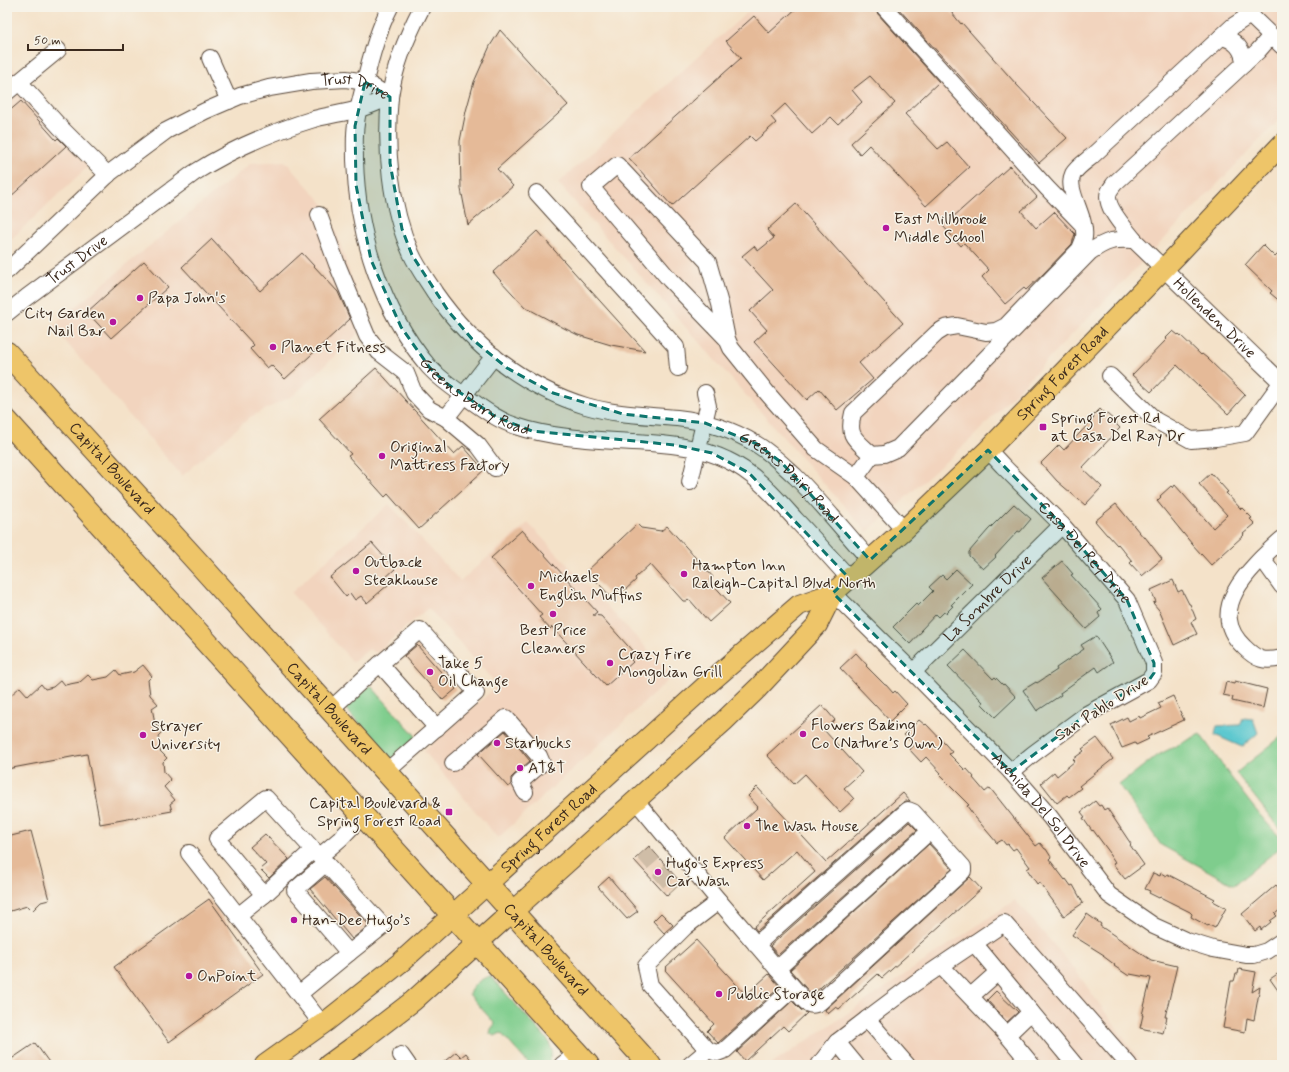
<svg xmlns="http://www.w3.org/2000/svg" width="1289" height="1072" font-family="Mynerve,sans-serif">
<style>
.built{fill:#f2d4be}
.green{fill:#7fcd8d;stroke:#5d7c56}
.water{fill:#5bc8cf;stroke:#4b7976}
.building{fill:#e5ba98}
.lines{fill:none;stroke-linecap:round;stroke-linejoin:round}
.minor-tunnel{stroke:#cfbda7;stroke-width:16;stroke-dasharray:16 8;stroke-linecap:butt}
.minor-casing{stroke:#574638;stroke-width:18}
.major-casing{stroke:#574638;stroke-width:22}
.highway-casing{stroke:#574638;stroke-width:24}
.minor{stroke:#fff;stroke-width:16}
.major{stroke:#eec569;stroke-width:20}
.highway{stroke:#eec569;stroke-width:22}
.marked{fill:#0f766e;fill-opacity:0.2;stroke:#0f766e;stroke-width:3;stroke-dasharray:8 5;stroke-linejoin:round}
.poi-dot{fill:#b5179e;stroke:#f7f3e8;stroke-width:1.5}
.labels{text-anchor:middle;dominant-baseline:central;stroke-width:3;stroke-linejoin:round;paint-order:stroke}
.street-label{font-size:16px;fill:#3b2a1e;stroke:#f7f3e8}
.poi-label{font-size:16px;fill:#3b2a1e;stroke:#f7f3e8;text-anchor:start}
</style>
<rect width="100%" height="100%" fill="#f7f3e8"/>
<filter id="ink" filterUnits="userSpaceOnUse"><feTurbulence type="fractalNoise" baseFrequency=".025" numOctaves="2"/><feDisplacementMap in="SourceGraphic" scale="8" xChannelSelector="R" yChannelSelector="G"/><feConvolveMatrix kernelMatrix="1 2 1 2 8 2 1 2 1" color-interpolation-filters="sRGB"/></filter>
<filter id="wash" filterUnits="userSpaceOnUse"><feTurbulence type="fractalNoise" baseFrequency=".012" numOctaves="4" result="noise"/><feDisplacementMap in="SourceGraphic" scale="16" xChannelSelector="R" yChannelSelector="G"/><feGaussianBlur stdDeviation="0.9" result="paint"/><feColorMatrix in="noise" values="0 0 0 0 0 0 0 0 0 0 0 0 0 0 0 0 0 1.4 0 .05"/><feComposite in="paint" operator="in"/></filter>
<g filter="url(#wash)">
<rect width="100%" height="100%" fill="#f4e2c9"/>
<path class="built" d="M753,7H1282V117L972,438L867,532L558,183Z
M7,62L100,155L7,243Z
M285,161L329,210L367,325L294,395L250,417L182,476L52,326L251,163Z
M389,504L460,581L528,523L673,676L498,838L424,751L498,685L428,608L376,653L369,649L353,662L291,593Z
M1015,900L1073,967L1143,1065H771Z"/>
<path class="green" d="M370,685L415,735V738L391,760L345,708Z
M1200,734C1225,768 1252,810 1282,839V846L1234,885L1161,845L1119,785L1156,756Z
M1282,736V825L1279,828L1236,773Z
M490,976L548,1040L552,1050L550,1062L546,1065H527L528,1063L501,1033L495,1036L490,1034L491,1029L495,1024L469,994C472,986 481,978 490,976Z"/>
<path class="water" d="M1243,718L1253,719L1258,733L1242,747L1215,735L1217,726L1240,725Z"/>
<g id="blocks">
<path class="building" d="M798,7H875L877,13L939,82L905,114L938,149L947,142L969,167L926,206L869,145L860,154L851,143L895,103L870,76L852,90L862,102L838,124L831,117L812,134L785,104L771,117L776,123L755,141L750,136L672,206L629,158L741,58L726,41L754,16L769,33Z
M897,7H947L961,24L962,23L1016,84L1067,138L1039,163Z
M500,30L568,105L497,169L513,186L468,225L461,189L460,141L466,111L474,82L490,46Z
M21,101L56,140L58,138L66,146L7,200V113Z
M1010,166L1037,197L1021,211L1036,228L1054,212L1075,234L1074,237L1072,244L1042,275L1026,290L1024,288L1005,304L982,277L989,270L964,243L961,246L943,226Z
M796,204L903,323L859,363L873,379L837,410L819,389L807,400L754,342L767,330L750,311L773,290L742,256L754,246L758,251L774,238L767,230Z
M537,231L645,351L611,345L578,335L564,328L525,307L500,280L493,272Z
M212,239L260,291L302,253L338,292L350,319L285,379L271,365L267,368L250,349L254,345L182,267Z
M1263,245L1275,257L1282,250V303L1270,293L1272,291L1245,265Z
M144,261L168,287L111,338L87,312Z
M1173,331L1178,335L1179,334L1201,355L1202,354L1207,358L1245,395L1228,414L1177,365L1151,392L1132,375L1167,339L1166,338Z
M376,368L454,454L463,446L484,470L419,529L388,494L385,497L348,456L351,454L319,419Z
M1100,409L1105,414L1106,413L1117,423L1116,424L1120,428L1082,468L1102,487L1085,505L1057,481L1041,463L1059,445L1064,450L1094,418L1093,416Z
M1211,473L1228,492L1226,493L1241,509L1242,508L1252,518L1250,519L1255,524L1243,534L1244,535L1211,565L1192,544L1157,501L1161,497L1160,496L1171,486L1173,488L1175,485L1213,528L1227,515L1199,484Z
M1014,504L1031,519L1020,532L1018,531L995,556L996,557L983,569L969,556V552L988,530Z
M1116,504L1144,538L1145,537L1162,559L1142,576L1130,563L1132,561L1118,544L1117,545L1108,535H1107L1095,521Z
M637,524L641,528L661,531L667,526L713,577L709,580L730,603L709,622L689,599L687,601H683L650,564L635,578L636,580L625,590L623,588L612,598L587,571Z
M522,530L597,612L593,615L601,616L636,655L631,660L633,662L606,686L552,627L550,629L539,617L542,615L491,558Z
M372,543L395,569L385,578L389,584L367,603L361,596L355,600L350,593L346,597L330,577Z
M1062,561L1073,574L1071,575L1102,609L1098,613L1100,617L1086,629L1075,617L1076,616L1042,578Z
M956,569L972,584L951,605L953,606L946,613L944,612L939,617L936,614L921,630L922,631L910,644L893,627L916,604L918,606L933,591L929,587L942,575L946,579Z
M1173,580L1178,592L1182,590L1189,604H1190L1196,619L1191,622L1197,634L1174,645L1159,610L1153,603L1156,602L1151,590Z
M1096,636L1113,662L1099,672L1096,667L1060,693L1061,695L1037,711L1023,690L1036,682L1037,683L1057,670L1056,668L1084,649L1081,645Z
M417,645L456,689L443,700L404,656Z
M965,650L993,679L995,677L1003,685L1004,684L1016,697L995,717L982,704L983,702L948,666Z
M856,653L867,665L866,666L885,685H886L893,693L895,691L907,704L890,721L840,668Z
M143,665L152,676L148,680L150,695L158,704L152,708L155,723L163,731L158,736L160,751L167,758L163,762L164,772L171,780L164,787L175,800L170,804L172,811L100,824L87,754L7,769V696L11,695L20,687L28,696L41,684L45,689L53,687L61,680L65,685L80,682L88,675L93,680L108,677L116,670L120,675L134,672Z
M1235,681L1267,689L1263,708L1232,701L1233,697L1223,695L1226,682L1234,684Z
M1173,696L1184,720L1147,737L1149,739L1136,745L1135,743L1122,748L1111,725L1127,717L1129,721L1139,716L1140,718L1161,708L1158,703Z
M822,705L835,720L824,730L862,772L844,788L854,799L840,812L805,774L794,784L767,755Z
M919,720L925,725L926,724L946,745L952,752L949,754L965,770L967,769L974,777L973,778L985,792L990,788L1036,846L1040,843L1045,849H1046L1051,857L1049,859L1065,880L1066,879L1071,886L1073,885L1083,903L1064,916L1039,882L1037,884L1027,869L1030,867L1016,848L1013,850L1008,844L1006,845L1002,840L997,843L975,817L967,806L969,805L939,775L941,773L926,757L921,762L909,749L914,745L904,735Z
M505,731L530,761L514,775L511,778V785L508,787L478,754Z
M1097,738L1113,759L1079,786L1081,788L1069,797L1067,795L1057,803L1041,783L1054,772L1057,776L1075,761L1073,759L1084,751L1082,749Z
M757,787L826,862L903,793L910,801H906L902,803L757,931L754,927L815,872L797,850L763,880L725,838L758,807L748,796Z
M1095,801L1099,806L1101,805L1104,810L1107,808L1131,844L1130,845L1144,865L1125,879L1113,864L1115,863L1109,854L1110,853L1093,830L1092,831L1083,818L1085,817L1081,812Z
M909,822L917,830L778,955L770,946Z
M31,831L49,900L41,902L32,911L27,906L7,912V837Z
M265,834L289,859L269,878L260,869L266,864L250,847Z
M929,844L952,869L812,995L790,970Z
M649,846L681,883L667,896L634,860Z
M1153,873L1160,876L1161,873L1166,876L1167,874L1215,899L1213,901L1226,908L1215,928L1209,925L1208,926L1191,917L1192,914L1190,912L1160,897L1159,898L1149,893L1150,891L1145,889Z
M325,877L369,925L352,939L310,889Z
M609,877L638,911L627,919L598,887Z
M970,877L981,889L882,978L878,974L839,1009L836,1007L828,1014L825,1010Z
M1276,885L1282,892V908L1275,914L1277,916L1270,921L1271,922L1261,930L1260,927L1255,931L1242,914Z
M209,899L263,974L169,1042L114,967Z
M661,913L673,925L664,933L653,921Z
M1087,914L1101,924L1100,926L1151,960L1177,966L1165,1017H1167L1163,1033L1140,1028L1143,1015H1142L1151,978L1130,974L1129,976L1114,966L1115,965L1103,956L1104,955L1072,935Z
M696,940L746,995L769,974L780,987L718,1043L707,1031L714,1024L665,970L667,968L666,967Z
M1239,969L1256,972L1252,992L1260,987L1254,1020L1247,1018L1245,1032L1223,1028L1231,981H1234L1236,974H1238Z
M1282,971V996L1270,979Z
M996,991L1018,1012L1007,1022L987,1000Z
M792,1001L801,1010L807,1013L788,1031L783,1026L745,1061L737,1052Z
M35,1043L51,1065H7V1062Z
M456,1052L461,1057L466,1053L475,1065H440Z"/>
</g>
</g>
<g filter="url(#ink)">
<use href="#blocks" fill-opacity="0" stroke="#574638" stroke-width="1"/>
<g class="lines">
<path class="minor-tunnel" d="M643,852L675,889"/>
<g class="minor-casing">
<g id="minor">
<path id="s1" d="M390,7C377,32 370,59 364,86C361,99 357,111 356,124C354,136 355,148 355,160C357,233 381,310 429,367C440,379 453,388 466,397C482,408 497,420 516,426C557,440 607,440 650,443C676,445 703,448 727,460C755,473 775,497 796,520C814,539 832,559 849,578"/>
<path id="s2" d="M422,7C408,34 394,67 390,97C385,147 390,207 411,253C417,267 427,280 435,293C472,346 524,387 586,406C617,415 646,415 677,418C704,421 733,430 756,444C770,452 783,465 795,476C821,502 845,532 870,560"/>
<path d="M884,7L1047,188L1082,224"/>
<path d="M1244,7L1255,20L1282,46"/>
<path d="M1250,15L1233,26L1091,157C1085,162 1077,167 1073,174C1065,190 1087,217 1084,237C1084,241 1081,245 1080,249L1006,326L996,331L986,332L957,326L945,328L937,333L853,413C847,437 855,439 872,455L884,454L898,448L1090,252C1107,240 1114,239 1134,240C1126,229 1103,206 1109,192C1110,189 1113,186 1114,184L1258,51L1271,36"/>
<path d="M1221,37C1235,39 1244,50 1244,64"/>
<path d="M210,58L229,101"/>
<path d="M19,82L58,50"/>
<path d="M7,92L19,82L60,127L108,175"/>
<path d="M537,193L676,347L678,368"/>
<path d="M319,215L337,264L367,336L379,352L406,373L414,393L429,409L446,418L478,445L495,468"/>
<path id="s3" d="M1134,240L1282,383"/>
<path id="s4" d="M7,271L111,172L166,131L205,111L240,96L269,88L311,81L346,79L365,82L390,97"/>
<path id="s5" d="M7,313L27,297L194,173C232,149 271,132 314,119C329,115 344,113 359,109C370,106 380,101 390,97"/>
<path d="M727,339L670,280L591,187L617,165L708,262L720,304L727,339L731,348L768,394L816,449L856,477"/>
<path d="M1110,376L1155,420L1191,440L1216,438L1245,433L1281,383"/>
<path d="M446,418L494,356"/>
<path id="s6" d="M988,450L1003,466L1062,525L1127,600L1154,663V673L1149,680L1087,714L1033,754L1011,772"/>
<path d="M872,455L856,477L904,530"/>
<path d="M690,482L708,406L705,393"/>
<path d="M1282,539C1254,565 1203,608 1244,647C1257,660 1264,662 1282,658"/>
<path d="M1262,558L1282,586"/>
<path id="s7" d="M833,593L913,672L1011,772L1050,817L1109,895L1154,926L1187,941L1213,949L1246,955H1254L1267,951L1282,941"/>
<path d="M380,664L437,728"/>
<path id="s8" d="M913,672L1062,525"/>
<path d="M330,710L373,670L420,630L470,685L476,693L386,772"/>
<path d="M453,763L506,718L539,756L542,763L520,782L525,792"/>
<path d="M636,801L719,901L797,992C805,1001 808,1009 820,1002L963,871V867L913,812L908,810L756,945"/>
<path d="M189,853L322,1024"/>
<path d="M320,856L340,839L363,815"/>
<path d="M264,895L313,850"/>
<path d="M719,901L685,927L646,966L650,985L708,1050L717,1053L725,1050L793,988"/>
<path d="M238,916L264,895L217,839L266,798L383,926L349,953"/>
<path d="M974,943L1075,1065"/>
<path d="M941,966L1007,1035L1032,1065"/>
<path d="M777,969L930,831"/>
<path d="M299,994L349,953L295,890L326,863"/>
<path d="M971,996L998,972"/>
<path d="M867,1019L915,983L1004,923L1129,1065"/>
<path d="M1007,1035L1031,1012"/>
<path d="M837,1042L856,1065"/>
<path d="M401,1055L408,1065"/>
<path d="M562,1065L578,1053"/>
<path d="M690,1065L708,1050"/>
<path d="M819,1065L837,1042L867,1019L907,1065"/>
</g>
</g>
<g class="major-casing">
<g id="major">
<path id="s9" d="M265,1065L328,1020L401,962L709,683L799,605L833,593"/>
<path id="s10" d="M328,1065L357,1044L413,1001L724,721L758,688L817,625L833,593L904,530L988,450L1177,255L1282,144"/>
</g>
</g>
<g class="highway-casing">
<g id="highway">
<path id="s11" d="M7,353L203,568L650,1065"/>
<path d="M7,421L588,1065"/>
</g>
</g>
<use href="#minor" class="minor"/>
<use href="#major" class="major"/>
<use href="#highway" class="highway"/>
</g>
</g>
<path class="marked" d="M365,82L390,97V163L402,229L412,255L449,312L472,339L507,368L553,393L623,414L705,423L757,444L782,463L870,560L988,450L1062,525L1127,600L1154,663V673L1149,680L1087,714L1011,772L833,593L849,578L749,473L712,453L675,445L532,431L496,417L446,383L430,368L401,327L371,260L356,185L355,126Z"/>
<g class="poi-dot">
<circle cx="886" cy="228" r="4"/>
<circle cx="140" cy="298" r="4"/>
<circle cx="113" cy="322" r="4"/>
<circle cx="273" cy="347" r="4"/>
<rect x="1039" y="423" width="8" height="8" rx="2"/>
<circle cx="382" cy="456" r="4"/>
<circle cx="356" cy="571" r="4"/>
<circle cx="684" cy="574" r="4"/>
<circle cx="531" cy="586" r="4"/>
<circle cx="553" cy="614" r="4"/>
<circle cx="610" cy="663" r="4"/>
<circle cx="430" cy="672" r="4"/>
<circle cx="803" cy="734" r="4"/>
<circle cx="143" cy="735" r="4"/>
<circle cx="497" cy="743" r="4"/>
<circle cx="520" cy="768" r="4"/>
<rect x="445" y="808" width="8" height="8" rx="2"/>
<circle cx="747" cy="826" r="4"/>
<circle cx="658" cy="872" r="4"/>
<circle cx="294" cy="920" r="4"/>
<circle cx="189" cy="976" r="4"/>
<circle cx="719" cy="994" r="4"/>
</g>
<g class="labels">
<g class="street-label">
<text stroke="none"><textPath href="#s4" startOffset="412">Trust Drive</textPath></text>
<text stroke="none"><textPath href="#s5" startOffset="88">Trust Drive</textPath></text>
<text stroke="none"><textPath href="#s3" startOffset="112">Hollenden Drive</textPath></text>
<text stroke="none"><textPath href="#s10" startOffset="1012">Spring Forest Road</textPath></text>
<text stroke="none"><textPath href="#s1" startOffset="437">Greens Dairy Road</textPath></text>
<text stroke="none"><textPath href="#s11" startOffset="156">Capital Boulevard</textPath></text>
<text stroke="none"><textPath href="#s2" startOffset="716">Greens Dairy Road</textPath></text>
<text stroke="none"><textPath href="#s6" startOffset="141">Casa Del Rey Drive</textPath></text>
<text stroke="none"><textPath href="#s8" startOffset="105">La Sombre Drive</textPath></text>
<text transform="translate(1102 708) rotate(-33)">San Pablo Drive</text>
<text stroke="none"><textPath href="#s11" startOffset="480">Capital Boulevard</textPath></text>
<text stroke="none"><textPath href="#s7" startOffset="301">Avenida Del Sol Drive</textPath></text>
<text stroke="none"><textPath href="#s9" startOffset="370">Spring Forest Road</textPath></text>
<text stroke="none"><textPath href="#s11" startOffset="804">Capital Boulevard</textPath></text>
</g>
<g class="poi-label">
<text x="894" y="219">East Millbrook<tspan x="894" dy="18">Middle School</tspan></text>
<text x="148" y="298">Papa John's</text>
<text x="105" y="313" text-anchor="end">City Garden<tspan x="105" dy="18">Nail Bar</tspan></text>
<text x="281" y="347">Planet Fitness</text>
<text x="1051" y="418">Spring Forest Rd<tspan x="1051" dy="18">at Casa Del Ray Dr</tspan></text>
<text x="390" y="447">Original<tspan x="390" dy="18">Mattress Factory</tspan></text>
<text x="364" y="562">Outback<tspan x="364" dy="18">Steakhouse</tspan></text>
<text x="692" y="565">Hampton Inn<tspan x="692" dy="18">Raleigh-Capital Blvd. North</tspan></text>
<text x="539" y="577">Michaels<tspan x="539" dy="18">English Muffins</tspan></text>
<text x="553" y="630" text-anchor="middle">Best Price<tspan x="553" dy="18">Cleaners</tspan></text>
<text x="618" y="654">Crazy Fire<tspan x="618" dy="18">Mongolian Grill</tspan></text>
<text x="438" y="663">Take 5<tspan x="438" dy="18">Oil Change</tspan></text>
<text x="811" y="725">Flowers Baking<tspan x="811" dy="18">Co (Nature’s Own)</tspan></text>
<text x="151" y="726">Strayer<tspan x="151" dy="18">University</tspan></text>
<text x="505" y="743">Starbucks</text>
<text x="528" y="768">AT&amp;T</text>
<text x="441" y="803" text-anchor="end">Capital Boulevard &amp;<tspan x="441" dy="18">Spring Forest Road</tspan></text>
<text x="755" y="826">The Wash House</text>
<text x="666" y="863">Hugo's Express<tspan x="666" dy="18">Car Wash</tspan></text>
<text x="302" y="920">Han-Dee Hugo’s</text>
<text x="197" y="976">OnPoint</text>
<text x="727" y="994">Public Storage</text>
</g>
</g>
<rect width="1289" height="1072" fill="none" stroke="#f7f3e8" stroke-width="24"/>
<path d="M28 44v6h95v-6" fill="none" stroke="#3b2a1e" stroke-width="2"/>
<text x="34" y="44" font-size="12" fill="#3b2a1e" stroke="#f7f3e8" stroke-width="3" paint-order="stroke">50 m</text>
</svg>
